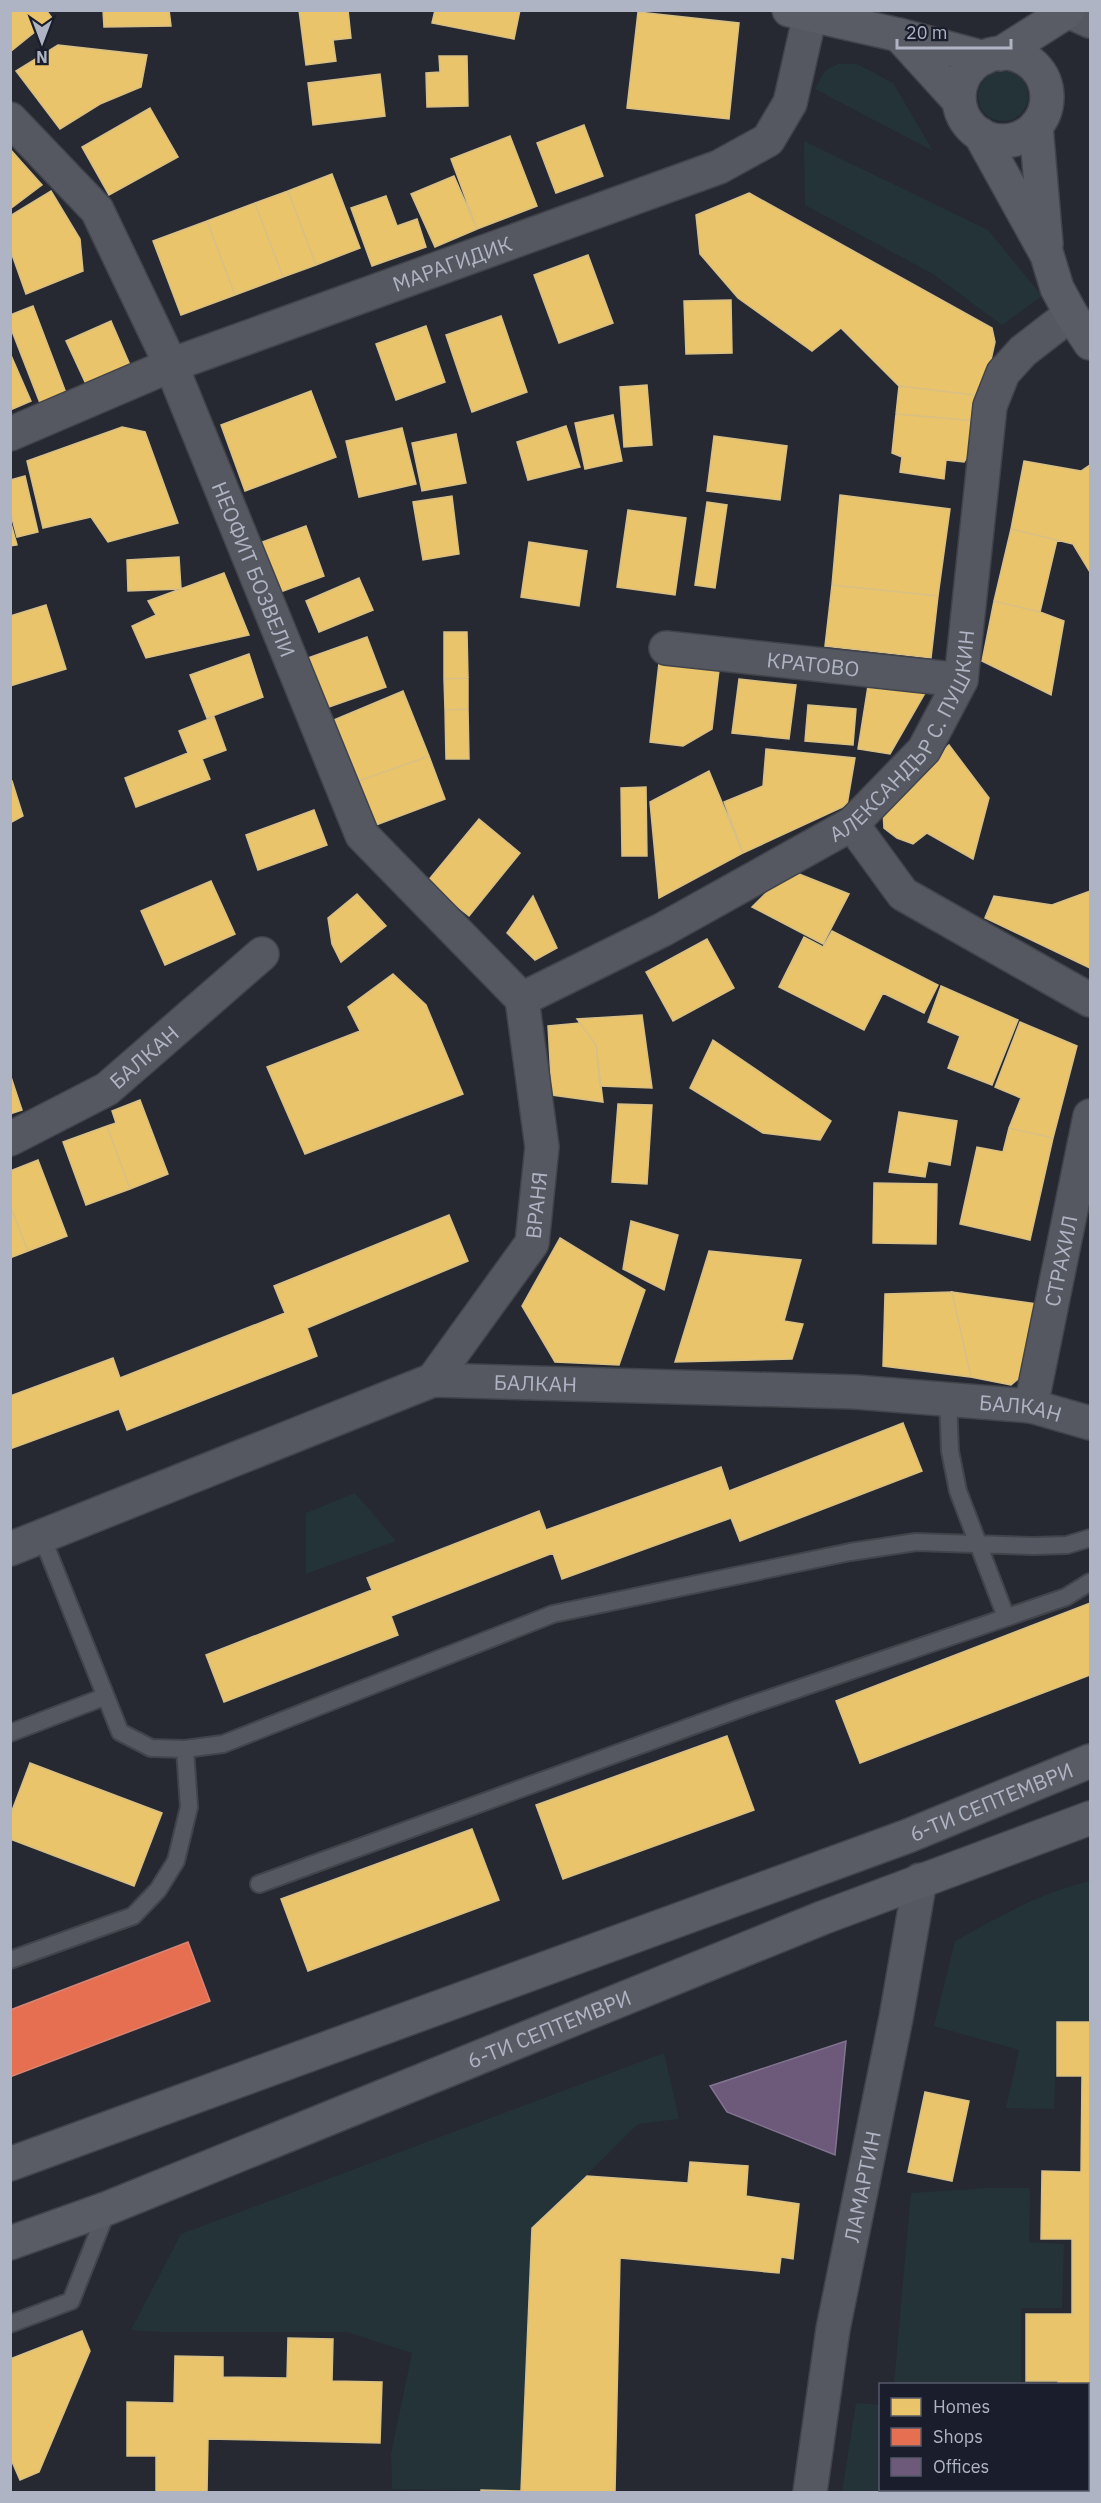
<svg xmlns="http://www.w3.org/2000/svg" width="1101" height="2503" font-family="'IBM Plex Sans',sans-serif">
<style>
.green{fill:#243338}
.homes{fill:#e9c46a;stroke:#d8bf85;stroke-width:1.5}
.shops{fill:#e76f51;stroke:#d68474;stroke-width:1.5}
.offices{fill:#6d597a;stroke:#817490;stroke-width:1.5}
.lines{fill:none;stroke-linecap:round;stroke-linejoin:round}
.lane-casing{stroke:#42444b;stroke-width:20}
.street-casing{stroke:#42444b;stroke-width:36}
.secondary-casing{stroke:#42444b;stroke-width:36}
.lane{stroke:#555860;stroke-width:16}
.street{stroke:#555860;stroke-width:33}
.secondary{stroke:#5a5c65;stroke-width:33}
.labels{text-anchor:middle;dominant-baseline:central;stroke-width:6;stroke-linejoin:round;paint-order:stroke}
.street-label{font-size:21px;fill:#afb4c4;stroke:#1a1e2c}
</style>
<rect width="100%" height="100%" fill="#262932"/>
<path class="green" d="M838,64H857L893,83L933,151L815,89L825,71Z
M978 96a25 25 0 1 1 50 0a25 25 0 1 1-50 0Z
M804,141L988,230L1042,296L1002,325L933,274L805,205Z
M355,1493L396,1541L306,1574V1513Z
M1090,1881V2022H1057L1054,2109L1006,2108L1019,2050L934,2026L955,1941C999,1917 1041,1892 1090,1881Z
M664,2053L679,2119L638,2124L532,2229L521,2491L392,2489L391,2454L412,2353L347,2332H161L131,2330L181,2234Z
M988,2188H1030L1029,2242L1064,2244L1062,2308H1021V2384H894L911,2193Z
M856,2403L880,2405V2490H1009V2492H842Z"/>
<path class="homes" d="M10,10H46L52,18L10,52Z
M103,10H169L171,26L104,27Z
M299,10H348L351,38L333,40L336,61L306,65Z
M435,10H520L514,39L432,23Z
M638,12L739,23L729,119L627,108Z
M58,45L147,55L141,87L100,104L60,129L16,71Z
M439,56H467L468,106L427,107L426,73L440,72Z
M380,74L385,116L313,125L308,83Z
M150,108L178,157L109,195L82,147Z
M584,125L603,176L556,193L537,143Z
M510,136L537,206L477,229L451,159Z
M10,149L42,185L10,209Z
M332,174L360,248L316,265L288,191Z
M454,176L477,229L435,247L411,194Z
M51,191L80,239L83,271L26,294L10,249V216Z
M288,191L316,265L283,277L255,203Z
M749,193L992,328L995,342L983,396L899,386L841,328L812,351L738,298L700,254L696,215Z
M386,196L397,226L417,219L426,247L372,266L351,208Z
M255,203L283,277L235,295L207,221Z
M207,221L235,295L181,315L153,241Z
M588,255L613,323L559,343L534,275Z
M731,300L732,353L686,354L684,301Z
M33,306L66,393L40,403L10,326V315Z
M501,316L527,392L472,412L446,335Z
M111,321L130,365L86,384L66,341Z
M426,326L445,382L396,400L376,344Z
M10,353L31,401L10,410Z
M647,385L652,445L624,447L620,387Z
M899,386L983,396L977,421L896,414Z
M311,391L336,457L245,491L221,425Z
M896,414L977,421L976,444L964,462L946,460L944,479L900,472L902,457L892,453Z
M613,415L622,461L585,469L575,423Z
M566,426L580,467L528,480L517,442Z
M122,427L145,432L178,523L108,542L91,517L43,528L27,461Z
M402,428L416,484L359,497L346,441Z
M456,434L466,483L422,491L412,443Z
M714,436L787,446L780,500L707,491Z
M1024,461L1081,471L1090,465V572L1073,544L1011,529Z
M25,476L38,532L17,537L10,511V480Z
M840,495L950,509L938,596L832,585Z
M452,496L459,554L423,560L413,502Z
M707,502L727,505L715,588L695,585Z
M628,510L686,518L675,595L617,587Z
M10,520L17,545L10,546Z
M306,526L324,576L275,594L257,544Z
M1011,529L1057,540L1040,612L994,601Z
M529,542L587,551L579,606L521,597Z
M179,557L181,589L128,591L127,560Z
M224,573L249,635L146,658L132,626L156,615L148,601Z
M359,578L373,610L319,632L306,601Z
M832,585L938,596L931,658L825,646Z
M994,601L1040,612L1064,621L1051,695L982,661Z
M46,605L66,669L10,686V616Z
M444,632H467L468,678L444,679Z
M367,637L386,687L326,708L308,658Z
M249,654L263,697L207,718L190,675Z
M659,663L719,670L712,729L683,746L650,742Z
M468,678V709L445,710L444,679Z
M739,679L796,685L789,739L732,733Z
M868,686L925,693L890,754L858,749Z
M403,691L429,756L359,781L334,720Z
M808,705L856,709L853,745L805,741Z
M468,709L469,759H446L445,710Z
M214,717L226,750L202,759L210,779L136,807L125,778L188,753L179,731Z
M949,745L989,798L973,859L927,833L913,844L897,838L884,828L883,811Z
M766,749L855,758L847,805L743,853L724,802L763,786Z
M429,756L445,799L376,825L359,781Z
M709,771L743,853L659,898L650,802Z
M12,781L23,816L10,823V782Z
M646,787L647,856H622L621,788Z
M314,810L327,845L258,870L246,835Z
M479,819L520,853L469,916L427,882Z
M789,870L849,894L823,944L752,907Z
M211,881L235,934L165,965L141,911Z
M1090,891V968L985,918L994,896L1052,905Z
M357,894L386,926L341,962L332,944L328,918Z
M533,896L557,948L535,960L507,933Z
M832,931L938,985L924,1013L883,993L864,1030L779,987L804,937L823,947Z
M707,939L734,988L673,1021L646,972Z
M393,974L426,1005L463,1094L305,1154L267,1067L360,1031L348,1007Z
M941,986L1018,1020L992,1085L948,1068L960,1036L928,1022Z
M642,1015L652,1088L600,1086L596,1045L577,1019Z
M1020,1022L1077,1046L1053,1138L1009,1128L1021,1098L995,1087Z
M580,1023L596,1045L603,1102L552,1095L548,1026Z
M713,1040L831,1121L820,1140L763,1133L690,1088Z
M10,1074L22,1110L10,1114Z
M140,1100L168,1174L130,1189L107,1126L116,1123L112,1111Z
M618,1104L652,1105L647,1184L612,1182Z
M899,1112L957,1121L950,1165L928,1161L925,1177L889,1172Z
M107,1126L130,1189L86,1205L63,1142Z
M1009,1128L1053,1138L1030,1240L960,1224L977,1147L1003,1152Z
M38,1160L67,1236L28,1251L10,1205V1171Z
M874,1183L937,1184L936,1244L873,1243Z
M10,1205L28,1251L10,1258Z
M449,1215L468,1261L307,1328L317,1356L127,1430L119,1409L10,1449V1396L113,1358L120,1378L285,1313L274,1286Z
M631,1221L678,1235L664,1290L623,1269Z
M560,1238L645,1290L619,1365L555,1362L522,1306Z
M709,1251L801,1260L784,1321L803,1324L792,1359L675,1362Z
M952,1292L1044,1305L1031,1368L1011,1385L971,1377Z
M952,1292L971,1377L883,1366L885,1294Z
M903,1423L922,1471L740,1541L731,1518L562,1579L553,1553L391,1616L398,1635L224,1702L206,1655L372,1590L367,1578L539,1511L546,1530L721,1467L729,1491Z
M1090,1603V1675L860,1763L836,1701Z
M727,1736L754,1810L563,1879L536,1805Z
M30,1763L162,1813L134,1886L10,1839V1816Z
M472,1829L499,1900L308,1971L281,1899Z
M1057,2022H1090V2409H1088V2384H1058V2381H1026V2314H1072V2239H1041L1042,2171L1081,2172L1082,2076H1057Z
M925,2092L969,2101L952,2181L908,2172Z
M690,2162L748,2166L746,2196L799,2204L793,2259L781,2257L779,2273L620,2258L615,2492H481V2490L521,2491L532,2228L587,2176L688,2183Z
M82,2331L90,2351L39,2472L20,2480L10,2457V2359Z
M288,2338L333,2339L332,2381L382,2382L380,2443L208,2439L207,2492H156V2456H127V2402L174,2403L175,2356L223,2357V2377L287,2378Z"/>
<path class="shops" d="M188,1942L210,2001L10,2077V2010Z"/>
<path class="offices" d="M846,2041L835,2155L727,2112L710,2086Z"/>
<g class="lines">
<g class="lane-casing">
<path id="lane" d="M948,1399L950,1451L958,1491L1006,1617
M42,1537L120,1732L151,1748L185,1749L223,1744L553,1614L850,1552L916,1542L1033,1546L1067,1545L1090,1538
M10,1733L104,1697
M259,1884L739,1709L1066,1597L1090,1582
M10,1960L133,1916L158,1890L176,1861L189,1807L185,1749
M10,2324L71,2301L108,2208"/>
</g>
<g class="street-casing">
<g id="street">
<path d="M1068,11L1090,21"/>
<path id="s1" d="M10,119L97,210L171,365L362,835L522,999"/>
<path id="s2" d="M10,434L171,365L719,167L768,140L790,103L810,15"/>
<path id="s3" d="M666,648L961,680"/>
<path d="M852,824L903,894L1090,1000"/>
<path id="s4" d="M522,999L662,930L852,824L924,750L961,680L990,406L1003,373L1023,351L1071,314"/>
<path id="s5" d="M10,1139L107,1089L262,954"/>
<path id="s6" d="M433,1380L532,1243L542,1147L522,999"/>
<path id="s7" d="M1031,1406L1090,1116"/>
<path id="s8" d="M10,1549L433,1380L855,1392L1031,1406L1090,1423"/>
<path id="s9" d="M810,2492L833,2329L896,2018L920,1880"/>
</g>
</g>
<g class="secondary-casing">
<g id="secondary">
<path d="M789,10L899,35L984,58"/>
<path d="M899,35L959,101"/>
<circle cx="1003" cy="97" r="44"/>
<path d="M1000,54L1068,11"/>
<path d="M1036,126L1046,244"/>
<path d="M980,134L1047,255L1057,288L1071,314L1090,343"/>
<path id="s10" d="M10,2164L908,1836L1090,1761"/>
<path id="s11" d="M10,2243L108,2208L822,1918L1090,1818"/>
</g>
</g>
<use href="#lane" class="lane"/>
<use href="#street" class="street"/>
<use href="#secondary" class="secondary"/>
</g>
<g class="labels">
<g class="street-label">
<text stroke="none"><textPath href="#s2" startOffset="474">МАРАГИДИК</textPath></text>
<text stroke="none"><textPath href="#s1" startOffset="518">НЕОФИТ БОЗВЕЛИ</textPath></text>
<text stroke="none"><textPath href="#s3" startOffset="148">КРАТОВО</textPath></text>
<text stroke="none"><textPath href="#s4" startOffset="478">АЛЕКСАНДЪР С. ПУШКИН</textPath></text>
<text stroke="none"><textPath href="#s5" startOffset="158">БАЛКАН</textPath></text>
<text stroke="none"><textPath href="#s6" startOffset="207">ВРАНЯ</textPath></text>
<text stroke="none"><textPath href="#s7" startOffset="148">СТРАХИЛ</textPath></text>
<text stroke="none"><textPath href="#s8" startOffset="558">БАЛКАН</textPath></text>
<text stroke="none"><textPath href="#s8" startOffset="1044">БАЛКАН</textPath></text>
<text stroke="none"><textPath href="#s10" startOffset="1046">6-ТИ СЕПТЕМВРИ</textPath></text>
<text stroke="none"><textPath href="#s11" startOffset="580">6-ТИ СЕПТЕМВРИ</textPath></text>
<text stroke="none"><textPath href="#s9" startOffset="310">ЛАМАРТИН</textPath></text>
</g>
</g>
<rect width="1101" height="2503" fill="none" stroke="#afb4c4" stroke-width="24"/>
<rect x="879" y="2383" width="210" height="108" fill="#1a1e2c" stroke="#565a69" stroke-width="1.5"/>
<rect x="891" y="2398" width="30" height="18" fill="#e9c46a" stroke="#565a69" stroke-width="1.5"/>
<text x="933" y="2413" font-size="18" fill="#afb4c4">Homes</text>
<rect x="891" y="2428" width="30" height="18" fill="#e76f51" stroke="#565a69" stroke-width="1.5"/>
<text x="933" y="2443" font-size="18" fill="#afb4c4">Shops</text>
<rect x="891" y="2458" width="30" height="18" fill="#6d597a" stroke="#565a69" stroke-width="1.5"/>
<text x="933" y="2473" font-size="18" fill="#afb4c4">Offices</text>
<g transform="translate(42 42) rotate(180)" stroke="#1a1e2c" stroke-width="4.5" paint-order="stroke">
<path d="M0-4.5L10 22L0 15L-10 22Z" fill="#afb4c4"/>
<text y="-9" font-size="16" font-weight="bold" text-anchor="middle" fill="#afb4c4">N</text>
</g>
<path d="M897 39v9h114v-9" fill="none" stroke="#afb4c4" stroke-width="3"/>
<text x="906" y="39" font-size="18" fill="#afb4c4" stroke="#1a1e2c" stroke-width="4.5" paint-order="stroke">20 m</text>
</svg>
